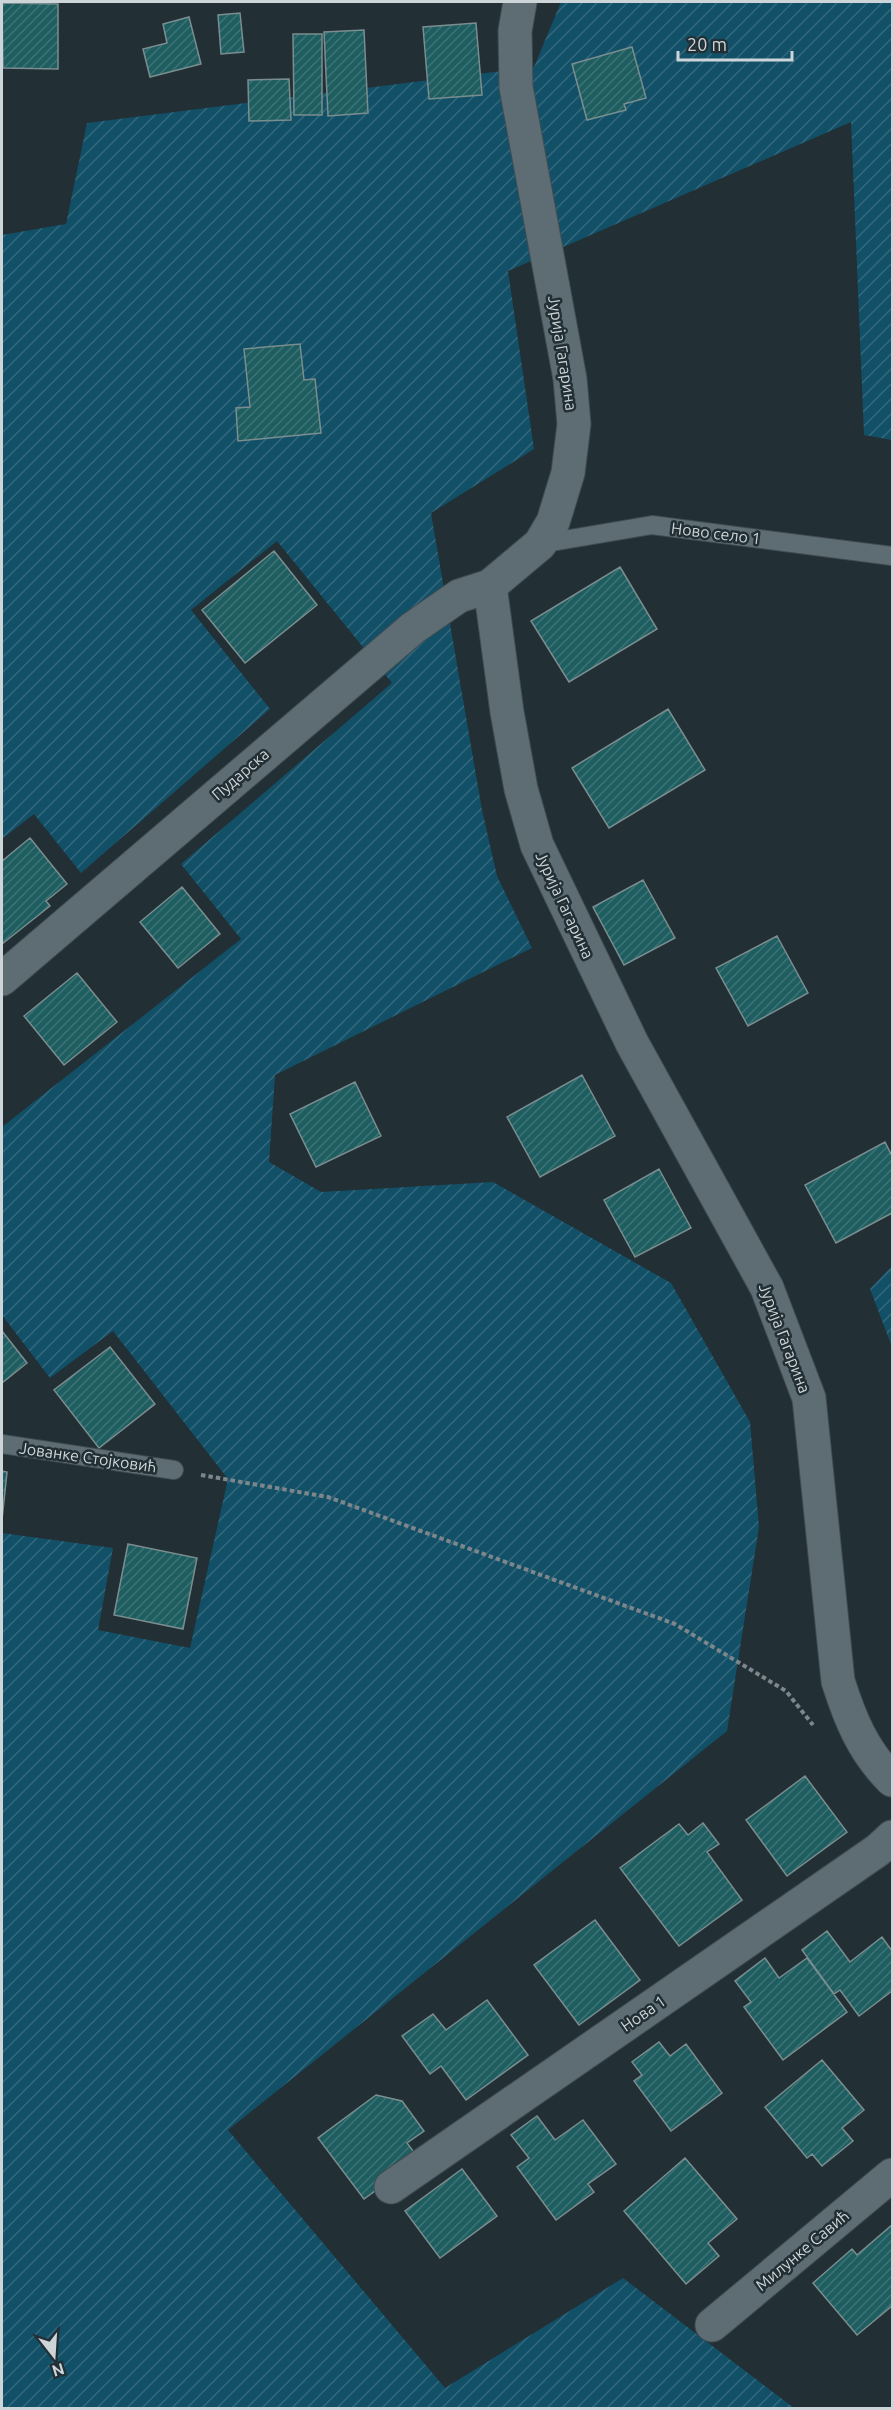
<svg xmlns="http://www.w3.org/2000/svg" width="894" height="2410" font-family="Ubuntu,sans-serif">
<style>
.garden{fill:url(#garden-furrows)}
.building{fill:url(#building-hatch);stroke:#7b8e8f;stroke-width:1.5}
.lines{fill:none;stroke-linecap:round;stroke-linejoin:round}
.service-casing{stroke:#414c52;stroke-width:20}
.minor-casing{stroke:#414c52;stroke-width:35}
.path{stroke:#7c868b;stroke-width:4;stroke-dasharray:4.5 3;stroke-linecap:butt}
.service{stroke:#5e6d74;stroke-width:18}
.minor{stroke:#5e6d74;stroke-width:33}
.labels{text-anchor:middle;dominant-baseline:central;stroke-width:5;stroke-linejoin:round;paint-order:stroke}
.street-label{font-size:16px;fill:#cdd5d9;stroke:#222f35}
</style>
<defs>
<pattern id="garden-furrows" width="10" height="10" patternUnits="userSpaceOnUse" patternTransform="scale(1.5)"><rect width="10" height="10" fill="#125068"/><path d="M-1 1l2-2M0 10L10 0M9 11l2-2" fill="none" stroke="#33687d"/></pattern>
<pattern id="building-hatch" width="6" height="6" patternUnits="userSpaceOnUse" patternTransform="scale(1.5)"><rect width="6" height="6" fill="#1e5d60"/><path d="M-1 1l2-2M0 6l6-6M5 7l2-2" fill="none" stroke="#3e7376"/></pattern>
</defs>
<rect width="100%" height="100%" fill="#222f35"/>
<path class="garden" d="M561,2H892V440L864,435L851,122L508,271L534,449L431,513L482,810L497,876L532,948L275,1075L269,1162L321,1192L493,1182L671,1283L750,1422L759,1527L727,1731L228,2130L445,2388L623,2278L794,2408H2V1533L113,1548L98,1630L190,1648L228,1479L113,1331L50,1378L2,1315V1127L241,939L181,864L392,683L277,541L191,610L270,709L81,873L34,814L2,839V235L66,224L87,123L534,67Z
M892,1266V1347L870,1289Z"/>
<path class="building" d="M2,3L58,4V69L3,68Z
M240,13L244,52L221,54L218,15Z
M189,17L201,64L150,77L143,49L167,43L163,24Z
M476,23L482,95L429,99L423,27Z
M364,30L368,113L328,116L324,32Z
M293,34H322V115H294Z
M632,47L646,98L624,104L626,110L587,120L572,64Z
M289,79L291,120L249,121L248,80Z
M300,344L304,380L315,379L321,433L238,441L236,408L250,407L244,349Z
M274,551L317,605L245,663L202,610Z
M620,567L657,629L569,682L531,621Z
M668,709L705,770L609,828L572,768Z
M30,838L67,884L46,901L50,906L2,944V861Z
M643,880L675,938L624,965L593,907Z
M182,887L220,934L178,968L140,922Z
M777,936L808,993L748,1026L716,968Z
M77,973L117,1022L64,1065L24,1016Z
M582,1075L615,1136L540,1177L507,1117Z
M355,1082L381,1136L316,1167L290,1114Z
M885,1142L892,1156V1213L836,1243L805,1185Z
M659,1169L691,1228L635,1257L604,1200Z
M2,1331L27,1363L2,1383Z
M110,1347L155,1404L99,1448L54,1390Z
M2,1471L7,1472L2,1520Z
M128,1544L197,1558L183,1629L114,1615Z
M805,1776L847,1832L787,1876L746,1820Z
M703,1823L719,1844L707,1852L742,1900L679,1946L620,1868L679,1824L688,1835Z
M595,1920L640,1980L579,2025L534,1965Z
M827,1931L850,1962L882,1937L892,1951V1991L859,2016L840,1990L834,1994L802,1950Z
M765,1958L779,1978L807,1958L847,2012L783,2060L744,2007L751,2002L735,1981Z
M487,2000L528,2055L466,2100L441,2066L430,2074L402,2036L433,2014L446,2030Z
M659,2042L670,2056L686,2044L722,2093L671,2131L634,2081L642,2075L632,2062Z
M822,2060L864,2110L842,2128L853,2141L822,2166L812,2154L807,2158L765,2107Z
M376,2095L402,2101L424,2131L407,2143L419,2159L364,2199L318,2138Z
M537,2116L555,2140L583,2120L616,2164L588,2184L594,2192L556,2220L517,2167L529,2158L511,2135Z
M685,2158L737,2219L708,2243L719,2256L686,2284L624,2211Z
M462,2169L497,2216L440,2258L405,2211Z
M892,2225V2306L857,2335L813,2283L852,2249L857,2255Z"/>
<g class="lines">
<g class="service-casing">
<path id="service" d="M540,544L652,525L892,556
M2,1444L174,1470"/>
</g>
<g class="minor-casing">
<path id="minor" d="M520,2L515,31L516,87L570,379L574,424L568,473L553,522L540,544L490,586L507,712L521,789L537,845L632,1043L767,1288L809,1398L838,1681C850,1719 863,1751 892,1780
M2,979L413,628L459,596L490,586
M391,2187L878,1850L892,1837
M712,2325L892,2175"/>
</g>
<path class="path" d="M201,1475L328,1497L675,1624L786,1691L813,1725"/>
<use href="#service" class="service"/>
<use href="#minor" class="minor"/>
</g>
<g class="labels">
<g class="street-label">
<text transform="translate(563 353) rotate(81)">Јурија Гагарина</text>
<text transform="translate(716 533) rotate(7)">Ново село 1</text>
<text transform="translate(240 774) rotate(-41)">Пударска</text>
<text transform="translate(565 905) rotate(65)">Јурија Гагарина</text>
<text transform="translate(785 1338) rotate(69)">Јурија Гагарина</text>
<text transform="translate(88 1457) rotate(8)">Јованке Стојковић</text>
<text transform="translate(643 2013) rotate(-35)">Нова 1</text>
<text transform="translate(802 2250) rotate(-40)">Милунке Савић</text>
</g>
</g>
<rect width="894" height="2410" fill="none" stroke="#cdd5d9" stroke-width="6"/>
<g transform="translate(54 2356) rotate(163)" stroke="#222f35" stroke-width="4.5" paint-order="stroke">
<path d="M0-4.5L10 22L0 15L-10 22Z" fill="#cdd5d9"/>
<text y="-9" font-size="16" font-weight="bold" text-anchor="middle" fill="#cdd5d9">N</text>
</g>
<path d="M678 51v9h114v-9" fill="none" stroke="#cdd5d9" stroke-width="3"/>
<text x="687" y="51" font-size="18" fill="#cdd5d9" stroke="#222f35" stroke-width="4.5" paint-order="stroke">20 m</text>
</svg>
